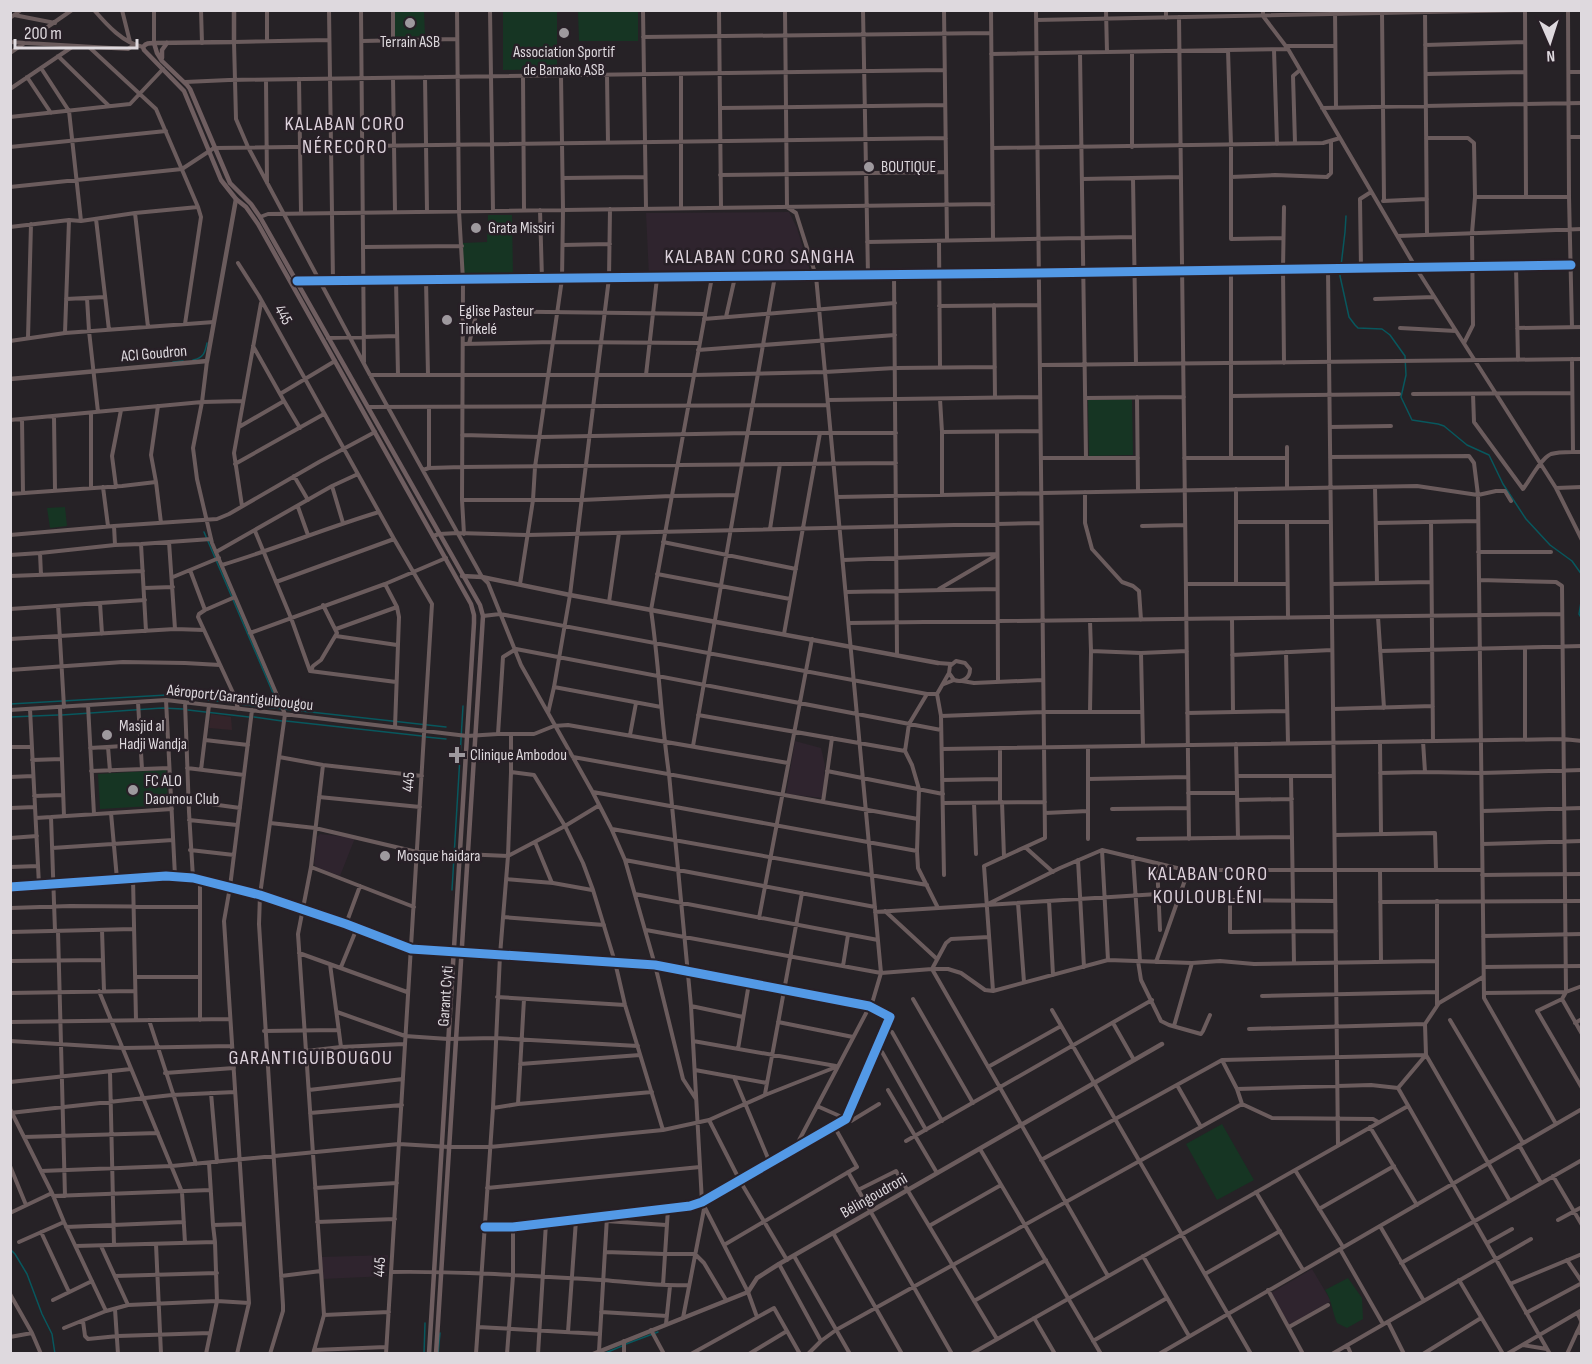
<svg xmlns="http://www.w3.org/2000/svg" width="1592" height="1364" font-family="'Sofia Sans Condensed',sans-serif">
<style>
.built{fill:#2f242e}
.industrial{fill:#34242a}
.green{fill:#163523}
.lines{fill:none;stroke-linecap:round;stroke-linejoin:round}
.stream{stroke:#08585e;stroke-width:1.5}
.minor{stroke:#6b5c5d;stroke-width:4}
.tertiary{stroke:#6b5c5d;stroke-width:4.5}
.secondary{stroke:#6f5e60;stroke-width:4.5}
.cycleway-casing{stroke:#282027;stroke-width:13}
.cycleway{stroke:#5399e6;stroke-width:9}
.poi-dot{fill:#9e999e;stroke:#282027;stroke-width:2}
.labels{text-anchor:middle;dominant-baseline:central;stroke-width:5;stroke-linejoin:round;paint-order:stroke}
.poi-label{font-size:16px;fill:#ded9de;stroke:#282027;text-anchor:start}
.street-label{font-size:16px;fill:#ded9de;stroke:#282027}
.quarter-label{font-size:20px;letter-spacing:1.5px;fill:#ddd2dc;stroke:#282027}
</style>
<rect width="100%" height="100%" fill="#262226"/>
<path class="built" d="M789,212L797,228L810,271L791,276L649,277L646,213Z
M795,741L821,748L825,765L823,798L786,794Z
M320,834L355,838L340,876L316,867L314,863L317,837Z
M388,1255L387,1276L323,1279L321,1257Z
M1312,1269L1331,1301L1289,1325L1271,1293Z"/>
<path class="industrial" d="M211,714L231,717L232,730L209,728Z"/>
<path class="green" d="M395,11H424L425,36L395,37Z
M503,11H557V69L503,70Z
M578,11H638V41H579Z
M488,215H512L513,276H463V243L487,242Z
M1132,399L1133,455L1089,456L1088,400Z
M65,507L67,526L50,528L47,508Z
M166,770L168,805L100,809L98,774Z
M1222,1124L1254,1180L1217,1200L1186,1144Z
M1348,1278L1362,1298L1363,1319L1347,1328L1337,1323C1332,1311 1332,1301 1325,1290Z"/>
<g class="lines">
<path class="stream" d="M1341,266L1345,232L1346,216
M1340,271V276L1349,317L1355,325L1358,328L1382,329L1390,335L1405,356L1406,375L1401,397L1412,420L1438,424L1444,426L1467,445L1489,455L1503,484L1526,519L1550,545L1572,561L1582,575
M193,360C204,358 205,352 207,343
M173,362L183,361
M204,532L279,707
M1582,596L1579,614L1582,619
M10,704L167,695L234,703
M239,704L446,727
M188,710L249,717
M62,715L162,708L183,709
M10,717L58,715
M254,717L282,721
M286,721L422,736
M426,737L446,739
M452,890L463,706
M462,958L599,965
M10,1249L15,1254L27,1274L42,1314L52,1334L55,1354
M626,1344L658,1332
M424,1354L425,1323
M438,1354L440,1333
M603,1354L622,1346"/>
<path class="minor" d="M94,10C107,25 123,43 143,47
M122,10L130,42
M201,10L202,43
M267,10V41
M329,10L333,281
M361,10L364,362
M393,10V41
M457,10L459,211L463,280L462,500L464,534
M490,10L493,211
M643,10L646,208
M719,10L721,208
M785,10L787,207L796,213L816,276L881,973L873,1000L795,1148
M863,10L868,275
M944,10L947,240
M991,10L993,240
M1106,10L1107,52
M1166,10V18
M1263,10V16L1288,49L1416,268L1556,488L1582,540
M1335,10L1336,107
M1525,10L1526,197
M1568,10L1569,197L1572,327
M1425,11L1427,235
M1382,13L1384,200
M14,15L55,23
M1179,17L1189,839
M10,18L21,10
M1036,20L1528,10
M643,37L991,33
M329,40L234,42L236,119L248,147L370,375L482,577L488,583L521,665L592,791L611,828L625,860L655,965L683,1079L696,1099
M362,41L457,39
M10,42L128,49L134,45
M154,43V10
M1425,45L1525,42
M1286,46H1335
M89,47L156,109L198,207L201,217L185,324
M1228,50L1231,145V239L1283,238
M1274,50L1277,144
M10,53L72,10
M1080,53L1086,458
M991,54L1288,49
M58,56L109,106
M41,68L69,111L81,221
M1569,72H1582
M681,74V208
M1426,74L1525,72
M607,75L608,143
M523,76L524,210
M27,77L51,113
M425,77L427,211
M393,78L395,212
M299,79L301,213
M266,80L267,183
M185,82L229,80L945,70
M10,89L72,47
M720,108L945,105
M1322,108L1582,103
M10,117L130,104L163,69
M1570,137H1582
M1426,138H1468L1474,143L1475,197L1472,233L1473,325L1464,343
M1295,143L1293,76L1300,70
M10,147L166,131
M1132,147V52
M992,148L1323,143L1340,138
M720,175L946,172
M1231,177L1275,175L1327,177L1331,173V141
M563,178L645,177
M1133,178L1136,364
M1082,179L1181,177
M10,187L182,169L214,148L946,138
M1475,197H1569
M1383,201L1427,199
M540,210L542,279
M135,213L148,327
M260,217L268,214L993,204
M96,219L109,330
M10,227L69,220L81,221L135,213L198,207
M1398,236L1582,229
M939,241L940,367
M867,242L1134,237
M563,245L610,244
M364,247L462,246
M238,263L259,296L394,539L432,604L386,1354
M1516,266L1518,360
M1328,269L1338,1145
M1361,269L1360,199L1371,192
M1231,271V458
M894,275L897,654
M712,277L651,610C659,664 661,720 669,774L691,1006L702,1202L748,1292L757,1317
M396,280L398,375
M426,280L428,375
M297,281L1038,273L1571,265
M87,298L89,331L98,412
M66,299L105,297
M1375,299L1434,297
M994,305L995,398
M939,306L1039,305
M463,311L705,314
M726,317L735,277
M704,319L895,303
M1400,328L1456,331
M1517,328L1582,327
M65,333L69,220
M28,338L31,224
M328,338L397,336
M10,341L65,333L214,322
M463,344L554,342L699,343
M469,344L477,311
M253,346L284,401L300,428
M698,350L895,335
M1572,359L1573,452
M207,361L202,402L193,448L197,479L212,543L285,714L260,895L259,924L283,1305V1311L270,1354
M1284,363L1283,270L1284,207
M1040,365L1582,359
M370,375H694L825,372L895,368L995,367
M646,375L657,278
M280,394L335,361
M1413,394L1572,393
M1473,394L1474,422L1523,489C1530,480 1541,458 1551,454C1560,451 1573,452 1582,452
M1231,396L1399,394
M1137,397L1138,491
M1086,398L1184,397
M940,399L942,432V495
M828,400L1040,397
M158,406L151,455L156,482L161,523
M368,407L828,405
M429,407V468
M91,413V488
M54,417L55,490
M22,419L23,493
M10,420L202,402L243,401
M239,427L284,401
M1330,427L1391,426
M942,432L1040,431
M997,432L998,681
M462,435L541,437L747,433H896
M1287,447V488
M1330,457L1469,456L1474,463L1478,495L1484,998L1556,1124
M1041,458H1138
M1184,458H1287
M235,464L324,414
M423,470L429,468L462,467L896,463
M294,476L308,500
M332,486L343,523
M103,487L108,526
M116,487L112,456L121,410
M1375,487L1377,583
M1556,488L1582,487
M1236,489V584
M1085,492V523L1092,549L1122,582L1133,586L1139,591L1141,620
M10,494L122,486L156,482
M837,497L1417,486L1478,495L1496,491H1505L1511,501
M462,500H582L671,496L736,495
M242,506L234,453L261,303
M298,507L308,535
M1236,522H1331
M1287,522L1288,618
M1431,522L1433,741
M1376,523L1478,521
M114,526L115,545
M1142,526L1185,525
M770,529L780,464
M255,531L291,618L310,671
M10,535L114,526L217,519L229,514L319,462L375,432
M433,536L439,534L458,533L527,535L1041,523
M169,542L175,629
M663,542L796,569
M141,544L146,631
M216,552L332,486L358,474
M1478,552H1551
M10,555L40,553
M843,560L997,554
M222,565C275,549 326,528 379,512
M190,570L205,610
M657,574L790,599
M41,575L40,553L115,545L141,544L211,539
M10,576L143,571
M173,577L219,558
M1479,580L1556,582L1562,586L1566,992L1484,993
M276,582L394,539
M385,584L397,607L399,617L395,727
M520,584L533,500L535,467L562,279L563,210L561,76
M1186,584H1287
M1332,584L1431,582
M144,588L173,587
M939,589L997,555
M846,592L997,589
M235,597L205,610L199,614L198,617L235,697L238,709
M609,602L619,533
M100,603L102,634
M58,606L64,707
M10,609L145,600
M483,616L500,614L927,694
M1378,617L1384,708
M1232,619L1233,712
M1090,621L1091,651L1141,653L1187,651
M849,623L1562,614
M336,629L397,607
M250,633L385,584L446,558
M784,634L820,433
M336,636L397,645
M10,639L175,629L204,630
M1525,648V739
M1380,651L1582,646
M1286,652L1288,743
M1141,653L1143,745
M1232,655L1332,650
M938,663L952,664
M10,670L123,662L185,663L220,665
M310,671L396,682
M311,671L313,666L321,660L337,633L323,605
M962,681L974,683L1043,680
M944,684L954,680C963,683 970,678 970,669L965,663L956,661L950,666L949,673L954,680
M554,687L661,707
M937,694H927L909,724L905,751L912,765L919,789L917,851L918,868L938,908
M166,700L175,876
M138,702L142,769
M185,702L189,812L193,878
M88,705L94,814
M60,707L64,816
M30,709L39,885
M1333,709L1433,706
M10,710L166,700L467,736L498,734H534L554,726L568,725L788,763
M1090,712L1091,651
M548,713L554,687L570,595L597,375L609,278L610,209
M1187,713L1287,711
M698,715L905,751
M941,716L1044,712H1142
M498,734L503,657L516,649L941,730
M630,735L636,703
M205,740L248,745
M1423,741L1425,772
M1380,742L1381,834
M1236,744L1238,838
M693,746L775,276
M10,747H32
M108,747L110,771
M1088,747V839
M90,748L140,745
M1000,748V802
M942,749L1563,739L1582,741
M279,757L323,765L422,776
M573,757L918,819
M32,760L62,759
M187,768L244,775
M201,770L209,705
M91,771L169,768
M827,771L943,794
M511,772L534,775L565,826L583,863L593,890L615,962L625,1005L663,1130
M1380,773L1425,772L1481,773L1582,770
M1237,776H1334
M1291,776L1294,963
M10,777L33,776
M1088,779L1188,777
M942,780L1000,779
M593,792L917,851
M1188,793H1237
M34,796L63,795
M319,797L420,807
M1237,800L1292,799
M189,801L240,808
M823,802L832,738
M1002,802L1004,857
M943,803L1045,802
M974,803L976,854
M10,808L35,807
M1112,809L1188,808
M1482,811L1582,808
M111,813L117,879
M1045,813L1088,811
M51,817L55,931
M36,818L172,809
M189,820L237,825
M270,823L315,828L417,852L508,856L565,826L598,806
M612,829L927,885
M1335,835L1435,833L1436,870
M10,838L37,836
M1138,839L1292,837
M535,842L552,883
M1482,844L1582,841
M1025,847L1053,872
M52,848L173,840
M190,850L234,855
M1102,850L1108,960
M1133,857L1140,961
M625,860L875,907
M1078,860L1084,967
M1157,863L1160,930
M10,867L38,866
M311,867L414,907
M1215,870H1482
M1380,870L1381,962
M944,875L941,716L937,694L949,673
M1482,875L1582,874
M133,878L136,1020
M506,879L553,883L592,890
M635,894L878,940
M1049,901L1053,975
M1335,901L1230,900V932L1336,931
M1437,901V1005
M1380,902L1582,901
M990,903L1060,868L1102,850L1181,869
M1018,903L1024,982
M10,908L70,906L200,907
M885,911L937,959
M875,912L1158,894
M503,917L604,925
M759,918L812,639
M346,924L360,886
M102,930L104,991
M646,930L881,973L932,969H948L961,973L985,990L993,991L1108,960L1192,963L1220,961L1254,964L1437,961
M58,931L65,1196
M10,932L134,929
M1483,936L1582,934
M299,953L407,992
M10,961L103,960
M1138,961L1141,980L1161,1021L1169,1025L1201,1034L1203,1031L1210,1015
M1156,962L1185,880
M330,964L341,1047
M843,966L848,935
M341,967L357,928
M1484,967L1582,966
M932,969L1108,1276
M932,969L946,943L951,939L989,937
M135,977H200
M1582,986L1566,992L1562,999L1537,1011L1582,1088
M99,991L182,1192L185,1243
M993,991L984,866L1045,838L1036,10
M10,993L135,991
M1262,996L1437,992
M497,997L625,1005
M913,999L973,1103
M1562,999L1582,1034
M691,1006L743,1017
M1052,1010L1251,1354
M337,1012L405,1036L448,1039L495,1038L638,1046
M149,1020L196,1164
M200,1020V880
M1450,1020L1523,1143
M10,1022L230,1019
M778,1022L853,1037
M1113,1023L1134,1060
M1575,1023L1582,1019
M1425,1024L1426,1055L1510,1201
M1174,1026L1192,963
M1249,1029L1425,1024L1439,1003L1483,977
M264,1031L339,1030
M892,1032L942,1121
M10,1041L123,1048L232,1046
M693,1041L836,1066
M738,1049L749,983
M306,1051L341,1047L404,1044
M882,1052L926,1130
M1222,1060L1237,1089L1242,1104L1272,1118L1373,1119L1378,1122
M520,1064L640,1055
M988,1067L1061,1026
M695,1070L767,1083
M110,1072L114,1245
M165,1073L234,1068
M734,1077L770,1163
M10,1082L131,1069
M1177,1085L1201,1127
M1398,1088L1425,1056
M1237,1089L1371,1085L1398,1088L1550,1354
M309,1090L403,1079
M888,1090L937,1173
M211,1093L217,1162
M765,1094L802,893
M518,1104L524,999
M817,1106L851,1121L879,1104
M493,1108L518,1104L652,1092
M10,1109L52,1193L64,1222L106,1311
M10,1113L172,1095L235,1092
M310,1113L402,1105
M709,1120L740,1181L787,1260
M1370,1127L1417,1205
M24,1137L158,1133
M906,1141L1152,1000
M1519,1145L1541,1183
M980,1149L1101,1354
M1041,1160L1222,1060L1426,1055
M10,1166L26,1205
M1295,1170L1343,1247
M41,1171L172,1166L399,1144L449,1147H490L663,1130L709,1120L765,1095L836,1067
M848,1172L952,1354
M1553,1176L1582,1225
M315,1188L397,1183
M487,1188L700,1167
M858,1190L896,1171L997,1339
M1256,1192L1303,1270
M53,1196L211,1190
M1319,1209L1394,1166
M10,1213L52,1193
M1558,1220L1582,1207
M606,1221L666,1225
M317,1222L395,1219
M213,1225L244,1224
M929,1226L1001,1185
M1380,1226L1424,1301
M66,1227L184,1222
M485,1227H513L690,1206L702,1202L740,1181L795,1148L846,1119L890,1017L869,1006
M41,1232L69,1292
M833,1233L902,1354
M19,1242L64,1222
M1487,1243L1512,1229
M156,1244L161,1354
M724,1245L857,1167L834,1126
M76,1246L215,1242
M101,1246L128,1305
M1340,1249L1383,1324
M605,1252L664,1254H695L704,1263L726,1300
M794,1256L850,1354
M1143,1256L1189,1336
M1567,1260L1582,1282
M1401,1263L1582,1160
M779,1264L821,1341
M391,1272C462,1271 532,1276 602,1280C631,1282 660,1287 689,1285
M1205,1274L1280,1231
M115,1276L217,1273
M281,1276L321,1271
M1459,1280L1503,1354
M1510,1284L1582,1254
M663,1285L668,1209
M1268,1290L1303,1354
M10,1294L32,1333L41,1354
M53,1300L92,1281
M974,1301L1046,1260
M115,1309L118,1354
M601,1312L667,1316
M1526,1313L1582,1283
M1577,1313C1583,1323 1582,1322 1577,1332L1582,1334
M324,1315L389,1312
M683,1318L704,1209
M1034,1318L1055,1354
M83,1321L85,1336L88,1339L118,1336L210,1333
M1388,1322L1404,1354
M666,1324L670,1286
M478,1327L600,1334
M1289,1327L1328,1305
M64,1328L106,1311L128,1305L217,1301L249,1303
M651,1330L664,1354
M568,1332L576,1220
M10,1337L32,1333
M1093,1341L1167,1298
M1347,1345L1351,1354
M1523,1345L1547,1349
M314,1350L386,1347
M599,1351L607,1217
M206,1354L217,1301L215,1242L213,1225L209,1163
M237,1354L249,1303L224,921L230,887L252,710
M313,1354L324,1315L298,934L311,867L323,765
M476,1354L493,1108L500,955L508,856L511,772V734
M507,1354L513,1276V1227
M538,1354L546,1223
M624,1354V1341
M691,1354L774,1308L800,1354
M749,1354L787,1331
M808,1354L821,1341L836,1330L1242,1104
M971,1354L1408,1106
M1159,1354L1582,1109
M1332,1354L1531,1239
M1423,1354L1481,1318
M1507,1354L1582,1310
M1567,1354L1577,1332"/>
<path class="tertiary" d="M154,43L234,42V10
M10,379L207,361L236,199
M462,576L482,577L570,595L938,663
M10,887L166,876L193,878L260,895L346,924L411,949L655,965L869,1006
M593,1354L748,1292L757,1278L779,1264L1162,1044"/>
<path class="secondary" d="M162,58V50L167,43
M429,1354L474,623V615L471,604L457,579L258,224L246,207L236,199L221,180L184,91L144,50L143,47C146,43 149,43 154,43L157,53L162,61L187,85L190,89L230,183L251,204L260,217L480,605L483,616L436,1354"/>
<g class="cycleway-casing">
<path id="cycleway" d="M297,281L1038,273L1571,265
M10,887L166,876L193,878L260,895L346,924L411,949L655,965L869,1006L890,1017L846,1119L702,1202L690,1206L513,1227H485"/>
</g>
<use href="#cycleway" class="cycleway"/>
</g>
<g class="poi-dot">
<circle cx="410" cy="23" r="6"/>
<circle cx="564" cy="33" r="6"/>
<circle cx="869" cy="167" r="6"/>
<circle cx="476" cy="228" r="6"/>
<circle cx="447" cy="320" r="6"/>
<circle cx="107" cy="735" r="6"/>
<path d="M454 746h6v6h6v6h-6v6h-6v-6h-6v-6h6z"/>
<circle cx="133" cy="790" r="6"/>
<circle cx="385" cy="856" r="6"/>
</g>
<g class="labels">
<g class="poi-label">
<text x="410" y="42" text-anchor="middle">Terrain ASB</text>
<text x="564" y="52" text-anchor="middle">Association Sportif<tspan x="564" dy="18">de Bamako ASB</tspan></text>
<text x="881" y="167">BOUTIQUE</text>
<text x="488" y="228">Grata Missiri</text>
<text x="459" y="311">Eglise Pasteur<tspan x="459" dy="18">Tinkelé</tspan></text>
<text x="119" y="726">Masjid al<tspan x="119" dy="18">Hadji Wandja</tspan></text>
<text x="470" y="755">Clinique Ambodou</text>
<text x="145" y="781">FC ALO<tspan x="145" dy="18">Daounou Club</tspan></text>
<text x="397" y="856">Mosque haidara</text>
</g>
<g class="street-label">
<text transform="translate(283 315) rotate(61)">445</text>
<text transform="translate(154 354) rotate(-5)">ACI Goudron</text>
<text transform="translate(240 698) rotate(6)">Aéroport/Garantiguibougou</text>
<text transform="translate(409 782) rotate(-86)">445</text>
<text transform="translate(446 996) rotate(-86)">Garant Cyti</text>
<text transform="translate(874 1196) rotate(-30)">Bélingoudroni</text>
<text transform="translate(380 1267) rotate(-87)">445</text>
</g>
<g class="quarter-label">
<text x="345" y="124">KALABAN CORO<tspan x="345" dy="23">NÉRECORO</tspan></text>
<text x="760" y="257">KALABAN CORO SANGHA</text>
<text x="1208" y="874">KALABAN CORO<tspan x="1208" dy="23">KOULOUBLÉNI</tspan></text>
<text x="311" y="1058">GARANTIGUIBOUGOU</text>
</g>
</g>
<rect width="1592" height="1364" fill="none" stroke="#ded9de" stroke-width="24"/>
<g transform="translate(1550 42) rotate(177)" stroke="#282027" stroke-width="4.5" paint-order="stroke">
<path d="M0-4.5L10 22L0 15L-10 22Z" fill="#ded9de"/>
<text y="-9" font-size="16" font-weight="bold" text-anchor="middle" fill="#ded9de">N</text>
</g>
<path d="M15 39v9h122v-9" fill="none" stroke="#ded9de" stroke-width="3"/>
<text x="24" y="39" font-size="18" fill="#ded9de" stroke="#282027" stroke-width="4.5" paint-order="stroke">200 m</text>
</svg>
